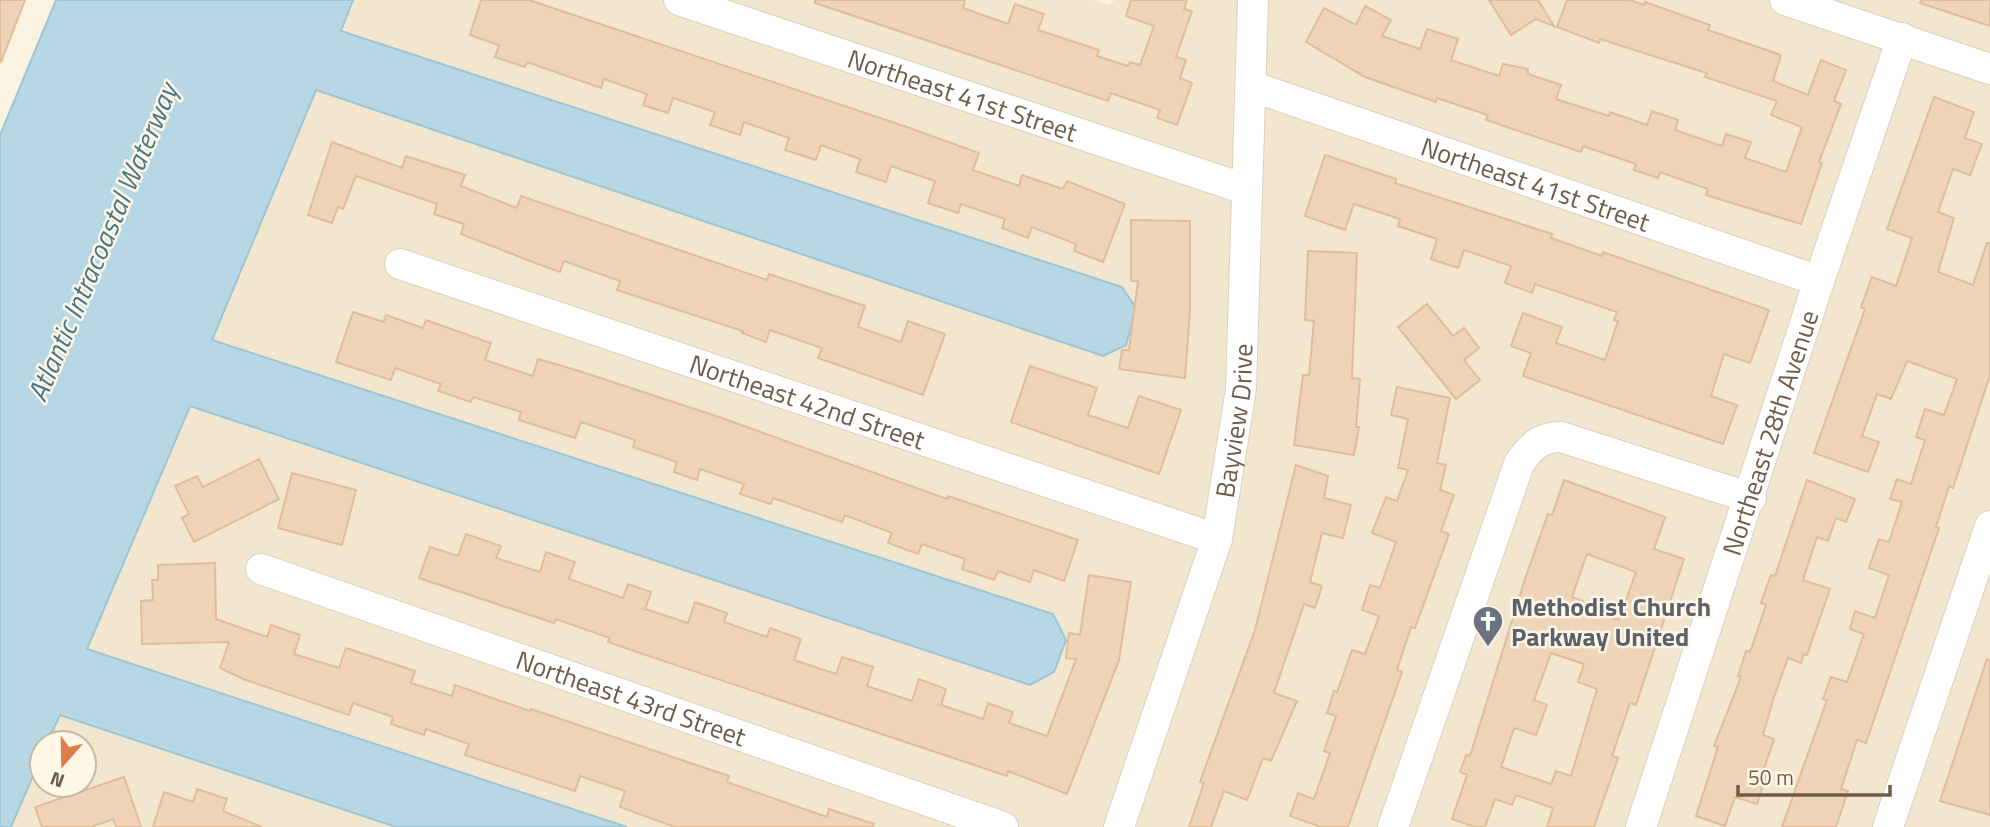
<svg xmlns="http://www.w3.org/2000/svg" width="1990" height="827" font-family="'Titillium Web',sans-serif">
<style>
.residential{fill:#f2e6cf}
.water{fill:#b6d7e3;stroke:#9dc5d4;stroke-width:2}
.building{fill:#efd4b9;stroke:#e1bd9a;stroke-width:2;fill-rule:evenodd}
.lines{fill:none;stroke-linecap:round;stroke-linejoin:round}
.minor-casing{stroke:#ded0bd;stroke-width:32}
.minor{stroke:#fff;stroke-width:30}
.labels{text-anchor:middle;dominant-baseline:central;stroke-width:5;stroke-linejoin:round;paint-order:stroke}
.street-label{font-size:26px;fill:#705b49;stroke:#fef7e6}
.worship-label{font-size:26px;font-weight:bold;fill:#5b616d;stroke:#fef7e6;text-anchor:start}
.water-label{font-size:28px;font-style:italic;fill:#47778a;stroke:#fef7e6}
</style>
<rect width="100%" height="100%" fill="#fbf3e0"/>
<path class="residential" d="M353,0H1094L1108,5L1115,0H1990V827H627L87,649L190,406L1030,685L1054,672L1066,640L1053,614L212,340L316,90L1102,356L1126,345L1122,287L340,31Z
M59,715L396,827H11L42,755V785H84V743H47Z"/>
<path class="water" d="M56,0H353L341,31L1122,287L1136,308L1126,345L1103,356L316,90L212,340L1053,614L1066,640L1054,672L1030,685L190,406L87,649L627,827H396L60,715L47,743H42V755L11,827H0V135Z"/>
<path class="building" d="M0,0H25L1,62L0,61Z
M481,0H529L904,126L979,153L973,170L1019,186L1022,175L1063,189L1067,181L1125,204L1103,262L1074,251L1076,244L1032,227L1028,238L1002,228L1005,219L961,204L958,213L928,203L935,181L891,166L886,182L856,172L860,159L821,145L816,160L785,150L789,138L744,122L740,135L710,125L715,112L673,98L668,113L643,105L647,94L604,79L601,88L527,62L525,67L495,57L499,45L470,35Z
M815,0H965L963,8L1008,24L1015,4L1044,14L1038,30L1099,50L1097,56L1128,66L1130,62L1140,65L1154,26L1126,16L1131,0H1187L1184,9L1192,11L1176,57L1186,60L1180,78L1192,83L1177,125L1157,118L1160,110L1111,93L1108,101L815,3Z
M1489,0H1538L1554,26L1536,19L1511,35Z
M1567,0H1630L1644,5L1645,2L1710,25L1708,30L1781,55L1773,81L1808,95L1821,60L1846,70L1834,101L1841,104L1819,162L1822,163L1801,224L1706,195L1708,189L1660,172L1658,178L1634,170L1636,164L1583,146L1581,152L1486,120L1488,115L1437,98L1436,102L1365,77L1306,42L1324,8L1356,25L1365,6L1391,20L1382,36L1420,49L1427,29L1458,39L1451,60L1499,76L1503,64L1528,69V74L1561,85L1556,99L1609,116L1610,112L1647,125L1652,111L1678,120L1675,130L1722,146L1726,134L1751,142L1745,158L1786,172L1802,127L1771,115L1777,101L1705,77L1707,73L1600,39L1599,43L1557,27Z
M1921,0H1990V26L1920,3Z
M1934,97L1974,112L1965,138L1982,144L1970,175L1953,169L1938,212L1954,218L1938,272L1973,285L1987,243H1990V375L1953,488L1949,486L1936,527L1939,528L1866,743L1857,740L1841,789L1848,791L1836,827H1782L1827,700L1823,699L1831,677L1847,682L1864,634L1850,629L1855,611L1875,618L1889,575L1869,568L1879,539L1889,542L1902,502L1890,499L1897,479L1911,484L1925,440L1916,437L1925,409L1944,415L1957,379L1907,361L1891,399L1877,394L1862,436L1879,442L1868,472L1814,453L1865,309L1861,307L1872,277L1896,286L1912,238L1887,229Z
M332,142L402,168L406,156L465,175L461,186L517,208L521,196L767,280L769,274L865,306L858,327L901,342L908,321L945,334L923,395L818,358L822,348L770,330L766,342L742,333L743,331L617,290L620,281L564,261L560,272L538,264L461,234L464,224L434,214L437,204L356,176L343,209L338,207L332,223L308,215Z
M1325,155L1396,179L1395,183L1552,234L1551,238L1602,256L1603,252L1769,310L1750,363L1724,354L1711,396L1737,405L1723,444L1523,376L1531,353L1511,346L1523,313L1562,327L1556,343L1605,360L1618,321L1614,320L1617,312L1535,284L1532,293L1505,283L1511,266L1464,250L1458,268L1431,259L1437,239L1398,226L1400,219L1354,204L1345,230L1305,216Z
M1131,220L1190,221V311L1185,378L1119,369L1122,350H1129L1138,281H1131Z
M1308,251L1357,253L1352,378L1360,379L1356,427H1359L1354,455L1294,445L1303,375H1309L1314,321L1305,320Z
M1427,304L1453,336L1464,328L1479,348L1464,360L1480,380L1456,399L1398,327Z
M353,312L384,322L386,315L423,328L426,320L491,343L485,360L533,376L538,359L576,370L719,417L947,499L948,496L1078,540L1064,581L1034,570L1030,582L998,571L994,580L962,569L965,559L922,544L918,554L888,543L892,533L845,515L842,522L773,498L771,504L740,494L744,484L700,469L697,480L674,472L677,462L633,447L635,440L581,422L575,438L519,420L521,412L473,397L471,402L438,391L441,384L395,368L391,380L336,362Z
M1030,366L1097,388L1088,415L1128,428L1139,396L1181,410L1159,474L1011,422Z
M1397,387L1450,398L1437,463L1446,465L1440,490L1454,495L1441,531L1449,534L1415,628L1411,627L1397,670L1402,672L1348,827H1321L1290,816L1298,793L1314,799L1330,753L1324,751L1336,716L1327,713L1334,691L1337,692L1352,650L1365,654L1379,616L1362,610L1370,585L1380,588L1396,542L1372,533L1386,497L1397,501L1408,470L1398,468L1408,419L1391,415Z
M259,459L279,499L194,542L182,518L189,514L175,486L197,476L203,487Z
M1296,465L1328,476L1324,498L1351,505L1343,538L1322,533L1310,582L1322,586L1315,608L1304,604L1274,693L1297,701L1271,761L1263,758L1247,800L1224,791L1211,827H1189L1204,783L1200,782L1255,630Z
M292,473L356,490L342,545L278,528Z
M1564,480L1665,517L1654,549L1684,559L1636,705L1630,703L1612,756L1618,758L1594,827H1547L1553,808L1516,795L1512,805L1495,799L1485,827H1475L1452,819L1467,775L1460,772L1466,755L1470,756L1524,582L1548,514L1552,515ZM1587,554L1636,572L1619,620L1581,607L1583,601L1572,597ZM1551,653L1584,664L1578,682L1597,689L1571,776L1556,771L1551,784L1501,767L1514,728L1536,735L1547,705L1534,700Z
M1807,480L1855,499L1846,522L1836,518L1828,541L1817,537L1803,580L1830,589L1807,655L1804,654L1801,663L1788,658L1774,697L1763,735L1774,739L1763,772L1767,773L1757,804L1735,797L1725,826L1696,816L1718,747L1714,746L1741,677L1738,676L1746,651L1750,652L1766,605L1761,603L1771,575L1775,576Z
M466,534L501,546L496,558L540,572L546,552L575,562L569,579L623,598L628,584L651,592L645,609L688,623L695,602L727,613L724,622L767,637L770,628L801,639L794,660L836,674L842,657L873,667L867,686L912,701L919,679L946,689L941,705L983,719L988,703L1013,712L1009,723L1047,736L1076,659L1066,658L1069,633L1080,635L1089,575L1131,582L1119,660L1067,794L1008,771L1007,776L631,650L608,642L610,638L556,619L554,623L419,578L430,547L458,556Z
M215,563L216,619L267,637L271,625L300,635L294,654L339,668L346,648L415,671L411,683L452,696L455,685L530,711L531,709L729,776L727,782L827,817L829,809L874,824L873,827H675L620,807L625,791L580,776L575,791L465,755L469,744L426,729L424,735L391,724L393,717L353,703L349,715L243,679L220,668L229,642L142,644L141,601L153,600L152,580H158V565Z
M1987,659L1990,660V815L1940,801Z
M124,777L141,827H116L113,819L91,827H42L35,807Z
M197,789L227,799L223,811L262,827H153L164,792L193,802Z"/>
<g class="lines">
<g class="minor-casing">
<g id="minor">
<path id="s1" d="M679,0L1245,189"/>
<path d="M1785,0L1990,69"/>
<path id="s2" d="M1251,86L1819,281"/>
<path id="s3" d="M400,264L1217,539"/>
<path id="s4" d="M261,569L1003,827"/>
<path id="s5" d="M1119,827L1217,539L1241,389L1253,0"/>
<path d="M1393,827L1519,464C1530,447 1540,437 1561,437L1751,498"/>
<path id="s6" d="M1641,827L1819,281L1902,38"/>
<path d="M1888,827L1990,526"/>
</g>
</g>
<use href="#minor" class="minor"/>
</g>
<defs>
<g id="church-pin" transform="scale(1.575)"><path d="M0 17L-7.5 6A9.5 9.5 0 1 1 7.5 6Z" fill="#6b7280" stroke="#fef7e6"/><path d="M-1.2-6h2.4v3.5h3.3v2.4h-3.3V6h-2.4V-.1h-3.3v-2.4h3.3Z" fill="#fff"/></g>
</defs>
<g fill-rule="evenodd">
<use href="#church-pin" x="1488" y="621"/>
</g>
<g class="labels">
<g class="street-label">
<text stroke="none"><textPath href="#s1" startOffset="299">Northeast 41st Street</textPath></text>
<text stroke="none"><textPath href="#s2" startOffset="301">Northeast 41st Street</textPath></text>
<text stroke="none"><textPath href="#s3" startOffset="430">Northeast 42nd Street</textPath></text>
<text stroke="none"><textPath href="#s5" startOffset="424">Bayview Drive</textPath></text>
<text stroke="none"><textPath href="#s6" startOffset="415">Northeast 28th Avenue</textPath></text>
<text stroke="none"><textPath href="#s4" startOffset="392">Northeast 43rd Street</textPath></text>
</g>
<g class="worship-label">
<text x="1511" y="606">Methodist Church<tspan x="1511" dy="30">Parkway United</tspan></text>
</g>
<g class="water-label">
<text transform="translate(102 242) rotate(-67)">Atlantic Intracoastal Waterway</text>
</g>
</g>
<g transform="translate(63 764) rotate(200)"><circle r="33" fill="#fef7e6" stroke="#c5b9a7" stroke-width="2"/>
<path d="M0-5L12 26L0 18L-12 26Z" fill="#e07c4a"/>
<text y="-10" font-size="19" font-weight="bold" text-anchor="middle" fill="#705b49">N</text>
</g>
<path d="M1738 785v10h152v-10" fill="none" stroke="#705b49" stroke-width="3.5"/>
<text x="1748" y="785" font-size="21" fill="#705b49" stroke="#fef7e6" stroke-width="5" paint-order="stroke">50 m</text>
</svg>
